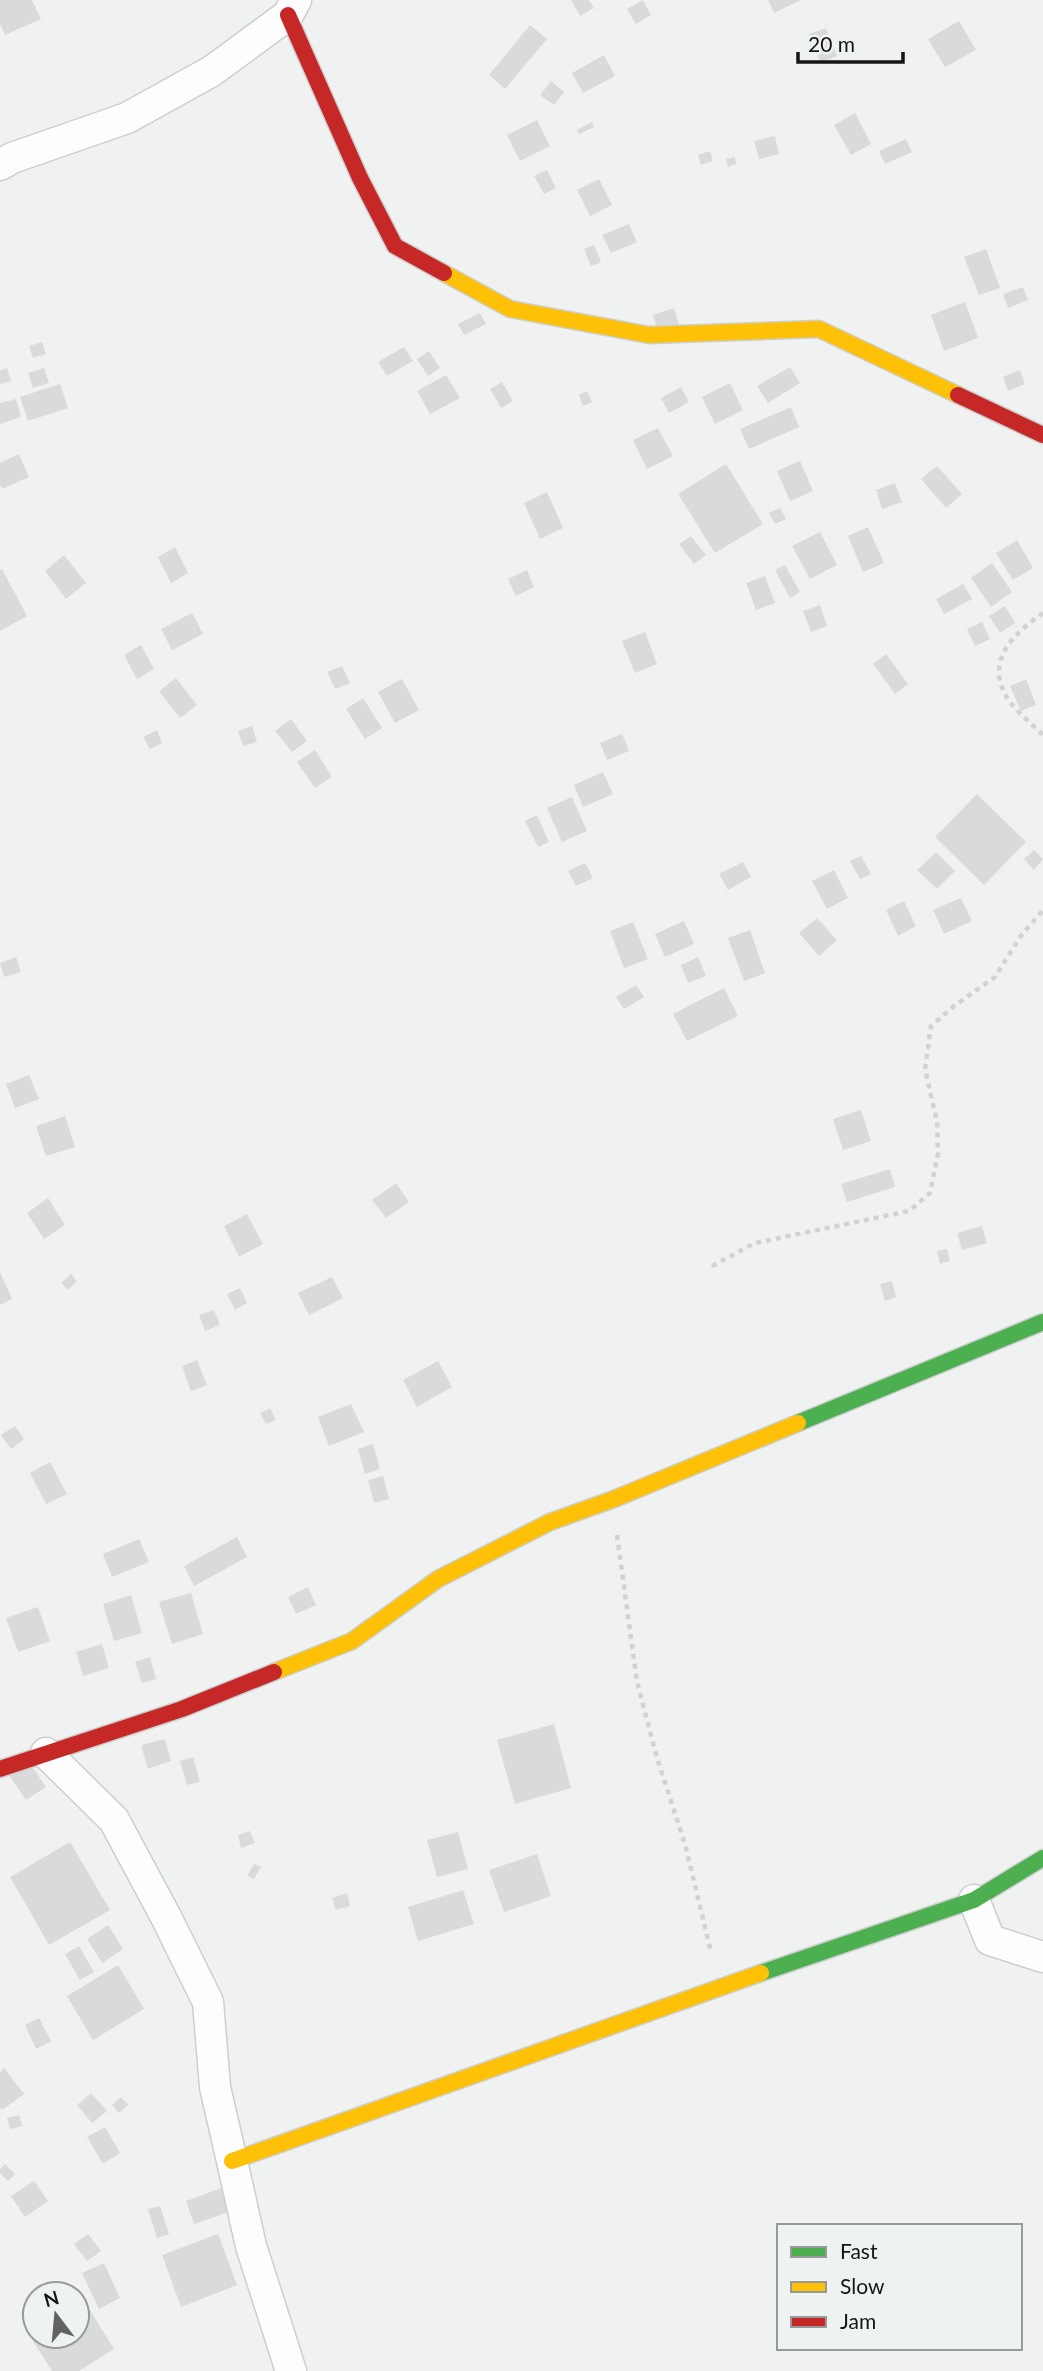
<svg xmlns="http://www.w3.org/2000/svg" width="1043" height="2371" font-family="Lato,sans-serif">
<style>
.building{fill:#d9dbda}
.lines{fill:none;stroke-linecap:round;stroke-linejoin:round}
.street-casing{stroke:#cdcfce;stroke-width:33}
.fast-casing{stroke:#cdcfce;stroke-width:19}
.slow-casing{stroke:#cdcfce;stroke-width:19}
.jam-casing{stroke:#cdcfce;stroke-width:19}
.path{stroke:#d1d3d2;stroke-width:4.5;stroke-dasharray:5 5;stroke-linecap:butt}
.street{stroke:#fdfdfd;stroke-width:30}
.fast{stroke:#4caf50;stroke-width:16}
.slow{stroke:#ffc107;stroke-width:16}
.jam{stroke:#c62828;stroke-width:16}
</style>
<rect width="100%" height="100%" fill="#eff2f1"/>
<path class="building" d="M0,0H32L41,19L5,35L0,24Z
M571,0H589L594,8L580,16Z
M643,0L651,15L636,24L627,9Z
M768,0H801L774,13Z
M959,21L976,50L945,67L928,39Z
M530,25L547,39L505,89L489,75Z
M826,28L837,56L821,63L809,34Z
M604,55L615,76L583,93L572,73Z
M551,81L564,92L554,105L540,95Z
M855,113L871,144L851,155L834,125Z
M537,120L550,146L520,161L507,135Z
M592,122L594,127L579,134L577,130Z
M775,136L779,154L759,159L754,141Z
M906,139L912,152L885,164L879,151Z
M710,151L713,161L701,165L698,155Z
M735,157L736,164L728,167L726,159Z
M547,170L556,188L544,194L534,176Z
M599,179L612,205L590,216L577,190Z
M629,224L637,242L611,253L602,235Z
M594,245L601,262L591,266L584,249Z
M986,249L1000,288L979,295L964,257Z
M1023,287L1028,300L1008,308L1003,294Z
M965,302L978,338L944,351L931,315Z
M674,308L679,324L658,331L653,315Z
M480,313L486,324L464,335L458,324Z
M42,342L46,354L33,358L29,346Z
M404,347L413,361L387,376L378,362Z
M429,351L440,368L428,376L417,359Z
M790,367L800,383L768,403L757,386Z
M7,368L11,381L0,384V371Z
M44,368L49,383L33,388L28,373Z
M1020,370L1025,384L1008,391L1003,377Z
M446,375L460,398L430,414L417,391Z
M502,382L513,401L501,408L490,389Z
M730,383L743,410L715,424L702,397Z
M60,384L68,408L28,421L20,397Z
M681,387L689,402L669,413L661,398Z
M587,391L592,402L583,406L579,395Z
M16,399L21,417L0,424V403Z
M791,407L799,427L749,449L740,429Z
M658,428L673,456L647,469L633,440Z
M19,454L29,477L2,489L0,484V463Z
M800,461L813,491L790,501L777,471Z
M726,464L763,524L715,553L678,494Z
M937,466L962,494L946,508L921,479Z
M895,483L902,502L882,509L876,490Z
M547,492L563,528L540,539L524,503Z
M780,508L786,519L775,524L769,513Z
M868,527L884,563L863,572L848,536Z
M820,532L837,565L810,579L792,546Z
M691,536L706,555L694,564L679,544Z
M1017,540L1033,568L1013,580L996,553Z
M175,547L188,573L171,583L158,557Z
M64,555L86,583L66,599L45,571Z
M992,563L1012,592L991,607L971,578Z
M785,565L800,592L790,598L775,570Z
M2,569L27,616L0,631V570Z
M527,570L534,587L516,596L508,579Z
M765,576L775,603L756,610L746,583Z
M963,584L972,599L944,614L936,599Z
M820,605L827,626L811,632L803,611Z
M1005,606L1015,623L1000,633L989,616Z
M192,613L203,634L172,650L161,629Z
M982,622L990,639L975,646L967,629Z
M645,632L657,664L635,673L622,641Z
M141,645L154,669L137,679L124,655Z
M886,654L908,684L895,694L873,664Z
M342,666L350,683L335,689L327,672Z
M176,678L197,705L180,718L159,691Z
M402,679L419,710L395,723L378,692Z
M1026,679L1036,705L1021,711L1010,686Z
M363,698L382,728L365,739L346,709Z
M291,719L307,741L292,752L275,731Z
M252,726L257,742L243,746L238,731Z
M157,730L162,743L150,749L143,737Z
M622,734L629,751L607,760L600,743Z
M315,750L332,777L315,788L297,762Z
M603,772L613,794L583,807L574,785Z
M977,794L1026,842L984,885L935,837Z
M572,797L587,831L562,842L547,808Z
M537,815L549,842L538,847L525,821Z
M1034,850L1043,859L1034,870L1024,859Z
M936,852L955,871L937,889L917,870Z
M861,856L871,874L860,879L850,861Z
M743,862L751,877L728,890L719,874Z
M585,863L593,878L576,886L568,871Z
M834,870L848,898L827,909L812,881Z
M961,898L972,921L944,934L933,910Z
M904,901L916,926L898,936L886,910Z
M817,918L837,940L819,956L799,933Z
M684,921L694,944L665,957L655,934Z
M633,922L648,959L624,968L610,931Z
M750,930L765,973L744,981L728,938Z
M16,957L21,972L4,977L0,963Z
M698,957L706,976L688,983L681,965Z
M636,985L644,997L624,1009L616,997Z
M724,988L738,1016L687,1041L673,1014Z
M29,1075L39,1099L15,1108L6,1084Z
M861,1110L871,1141L843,1150L833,1119Z
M65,1116L75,1147L46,1156L36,1126Z
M890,1169L895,1187L847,1202L841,1184Z
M396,1183L409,1202L386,1218L372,1200Z
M48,1198L65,1225L44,1239L27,1213Z
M247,1214L263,1244L239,1257L224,1226Z
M982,1226L987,1243L962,1250L957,1233Z
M947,1249L950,1261L940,1264L937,1251Z
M0,1272L12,1299L0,1305Z
M71,1274L77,1281L68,1290L61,1283Z
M332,1277L343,1298L309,1315L298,1293Z
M892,1281L896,1297L885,1301L880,1284Z
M240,1288L247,1303L235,1310L227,1294Z
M214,1310L220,1325L205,1331L199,1315Z
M197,1360L207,1385L191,1391L182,1366Z
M438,1361L452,1387L417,1407L403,1380Z
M351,1404L364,1432L329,1446L318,1417Z
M270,1408L276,1420L266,1424L260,1413Z
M15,1426L24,1439L11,1449L1,1435Z
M373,1444L380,1469L365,1474L358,1449Z
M50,1462L67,1494L46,1504L30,1473Z
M383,1476L389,1499L374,1503L368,1480Z
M237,1537L247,1557L194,1586L184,1566Z
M139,1539L149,1562L112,1577L103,1554Z
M308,1587L316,1605L296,1614L288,1597Z
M191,1593L203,1634L172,1644L159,1602Z
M131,1595L142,1633L114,1641L103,1604Z
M38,1607L50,1641L18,1652L6,1618Z
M102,1644L109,1668L83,1676L76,1652Z
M150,1657L156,1679L142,1683L135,1662Z
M554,1724L571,1788L515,1804L497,1740Z
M165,1739L171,1761L148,1769L141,1745Z
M193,1757L200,1782L187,1785L180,1761Z
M29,1762L46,1787L26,1800L9,1775Z
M250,1831L255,1843L241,1848L238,1835Z
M458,1832L468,1869L437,1877L427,1840Z
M70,1842L110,1910L49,1945L10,1877Z
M537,1854L551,1896L504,1912L489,1870Z
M254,1864L261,1867L254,1879L247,1876Z
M463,1890L474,1924L418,1941L408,1907Z
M347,1893L350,1906L336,1910L332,1898Z
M108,1925L123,1949L102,1963L87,1939Z
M79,1946L94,1972L80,1980L65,1954Z
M118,1965L144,2009L93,2040L67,1996Z
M39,2018L51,2041L36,2049L25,2025Z
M4,2068L24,2094L2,2110L0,2107V2072Z
M91,2093L107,2111L92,2123L77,2105Z
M121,2097L128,2105L119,2113L112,2105Z
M19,2115L22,2126L10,2129L7,2118Z
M105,2127L120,2153L103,2164L87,2137Z
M5,2164L15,2174L8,2181L0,2173V2169Z
M34,2181L48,2201L25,2217L11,2196Z
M224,2187L232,2211L194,2224L186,2201Z
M160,2206L169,2234L157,2238L148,2209Z
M88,2234L101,2251L87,2261L74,2244Z
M218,2234L237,2285L181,2307L162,2255Z
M104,2263L120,2298L99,2309L82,2273Z
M85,2302L114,2349L79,2371H52L30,2336L35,2333V2336H77V2307Z"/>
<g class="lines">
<g class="street-casing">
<path id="street" d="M0,165L12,158L127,118L212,71L288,15L296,0
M46,1753L114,1820L166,1917L208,2002L215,2087L232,2161L251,2246L291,2371
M974,1900L990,1940L1043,1957"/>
</g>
<g class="fast-casing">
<path id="fast" d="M798,1423L1043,1322
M761,1973L974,1900L1043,1858"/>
</g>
<g class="slow-casing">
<path id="slow" d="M444,273L510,309L649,335L819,329L958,395
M274,1672L352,1641L438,1579L550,1522L614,1499L798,1423
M232,2161L761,1973"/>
</g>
<g class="jam-casing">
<path id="jam" d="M288,15L360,178L395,246L444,273
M958,395L1043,435
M0,1769L182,1709L274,1672"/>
</g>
<path class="path" d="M1043,613C1016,632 986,658 1005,694C1011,707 1032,724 1043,735
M712,1266L755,1243L909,1211L930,1193L938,1154L937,1122L925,1069L931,1026L954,1006L995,977L1020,937L1043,910
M617,1535L637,1682L657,1758L685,1844L711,1952"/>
<use href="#street" class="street"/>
<use href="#fast" class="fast"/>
<use href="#slow" class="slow"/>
<use href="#jam" class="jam"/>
</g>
<rect x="777" y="2224" width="245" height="126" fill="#eef3f1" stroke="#979a99" stroke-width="2"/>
<rect x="791" y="2247" width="35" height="10" fill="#4caf50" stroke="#979a99" stroke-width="2"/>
<text x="840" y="2259" font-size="21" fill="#141514">Fast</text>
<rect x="791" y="2282" width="35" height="10" fill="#ffc107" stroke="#979a99" stroke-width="2"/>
<text x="840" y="2294" font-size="21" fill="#141514">Slow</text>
<rect x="791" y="2317" width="35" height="10" fill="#c62828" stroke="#979a99" stroke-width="2"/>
<text x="840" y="2329" font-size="21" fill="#141514">Jam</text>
<g transform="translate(56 2315) rotate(344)"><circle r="33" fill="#eef3f1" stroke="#979a99" stroke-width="2"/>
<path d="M0-5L12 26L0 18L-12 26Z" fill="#616261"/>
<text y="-10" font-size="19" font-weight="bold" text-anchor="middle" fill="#141514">N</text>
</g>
<path d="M798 52v10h105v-10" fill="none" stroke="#141514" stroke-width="3.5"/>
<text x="808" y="52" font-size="21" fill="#141514" stroke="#eef3f1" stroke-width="5" paint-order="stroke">20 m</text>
</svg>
